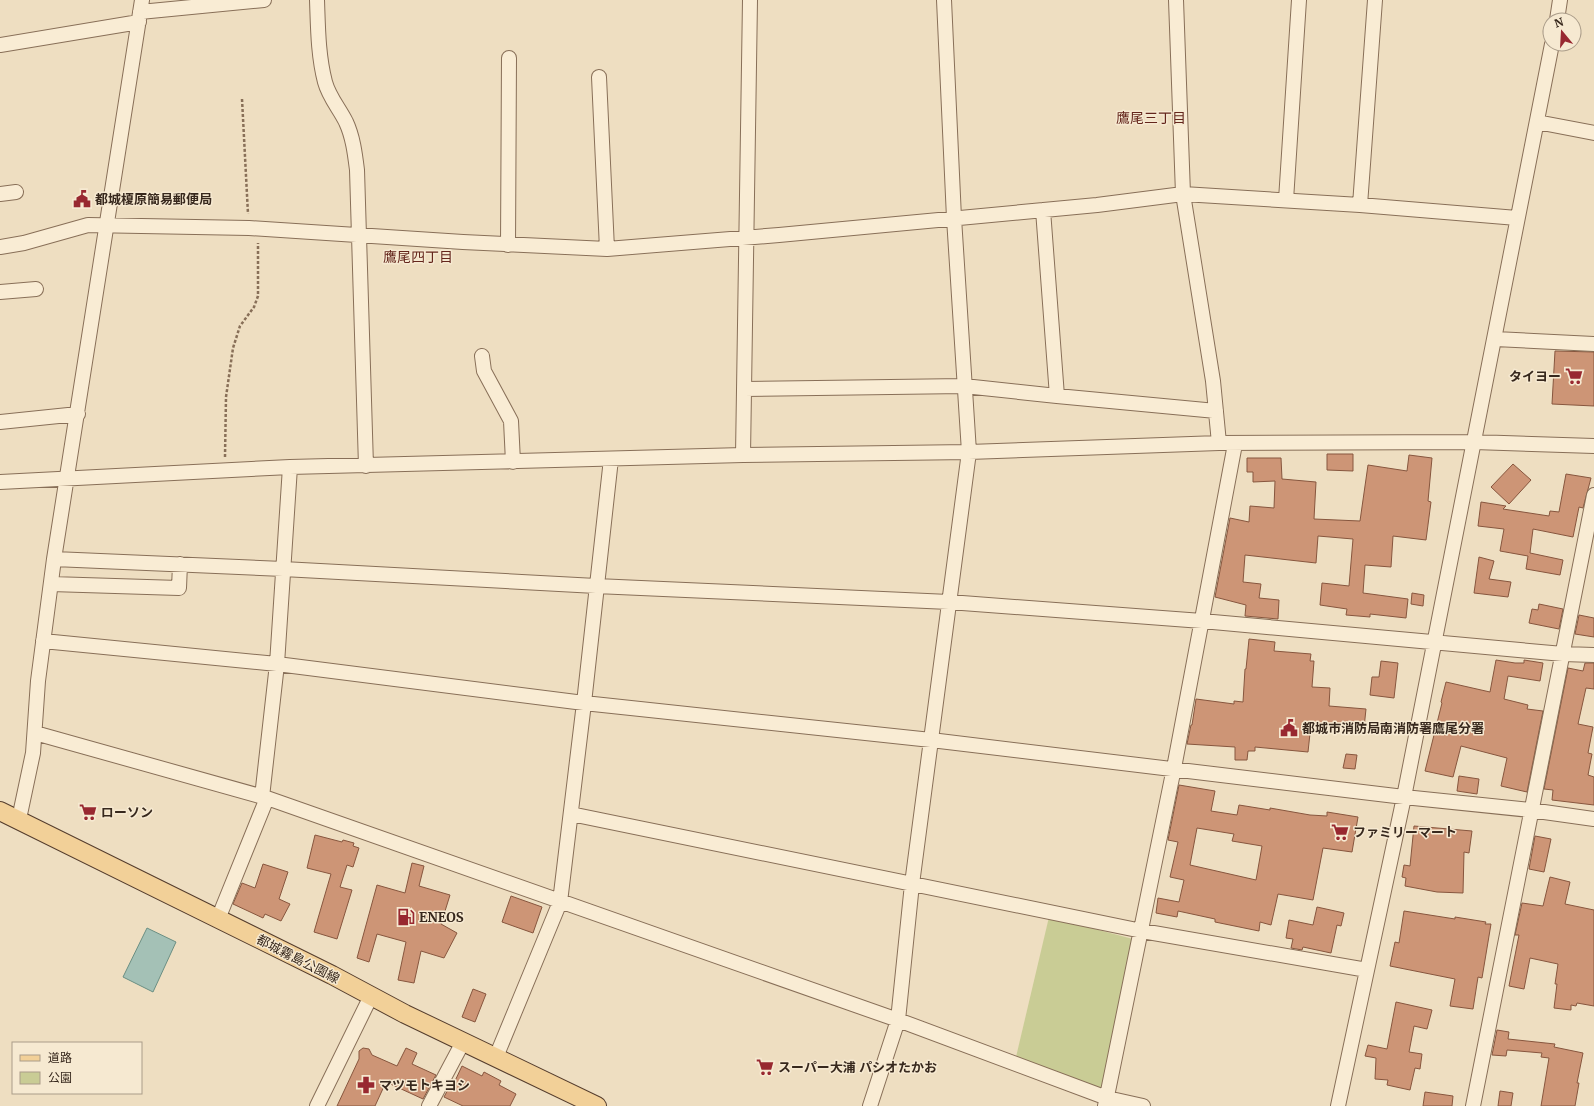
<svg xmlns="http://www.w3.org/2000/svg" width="1594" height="1106" font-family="Merriweather,'Noto Sans JP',serif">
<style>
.green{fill:#c9cc95}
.water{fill:#a4c1b6;stroke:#6b8f83}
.building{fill:#cd9576;stroke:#87563e;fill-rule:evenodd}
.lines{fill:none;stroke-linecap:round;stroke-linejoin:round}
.minor-casing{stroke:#886f58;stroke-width:16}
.major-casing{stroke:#553d2d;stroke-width:20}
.path{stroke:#886f58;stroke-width:2.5;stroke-dasharray:3 2;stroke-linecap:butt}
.minor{stroke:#f9ecd4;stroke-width:14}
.major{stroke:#f2d098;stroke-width:18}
.labels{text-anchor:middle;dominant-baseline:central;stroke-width:3;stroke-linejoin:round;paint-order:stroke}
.poi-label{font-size:13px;font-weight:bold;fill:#37281d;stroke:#f6e9d1;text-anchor:start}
.street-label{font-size:13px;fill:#37281d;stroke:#f6e9d1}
.neighbourhood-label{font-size:14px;fill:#64261c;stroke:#f6e9d1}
</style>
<rect width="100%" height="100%" fill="#eedec1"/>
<path class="green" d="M1049,917L1133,939L1102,1090L1016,1057Z"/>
<path class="water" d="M147,928L176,942L153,992L123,977Z"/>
<path class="building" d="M1555,351L1594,352V406L1552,404Z
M1327,454H1353V471L1327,470Z
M1409,455L1432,458L1428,501L1431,502L1426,540L1393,536L1391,567L1365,565L1363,593L1408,599L1406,618L1370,614V617L1346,615L1347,609L1320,605L1322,583L1349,586L1353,539L1318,536L1316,563L1245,555L1243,582L1261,584L1259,598L1279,600L1278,619L1245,616L1246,605L1215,597L1230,518L1249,522L1250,506L1274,508L1275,481L1253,482V472H1247V458H1281L1282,479L1316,482L1314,519L1360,521L1368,465L1407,471Z
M1513,464L1531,480L1509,504L1491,487Z
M1566,474L1591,478L1583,508L1579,507L1573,537L1533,529L1530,553L1563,560L1560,575L1526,569L1528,556L1500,551L1504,529L1478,526L1481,502L1506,506L1503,509L1549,516L1550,511L1559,512Z
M1479,557L1494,561L1489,579L1511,582L1508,597L1474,593Z
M1412,593L1424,595L1423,606L1411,604Z
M1539,604L1563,609L1559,629L1529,623L1532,609L1538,610Z
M1579,615L1594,618V637L1575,634Z
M1249,639L1275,642L1274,651L1311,654L1310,661H1314L1312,687L1330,688L1329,706L1366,709L1364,728L1311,724L1308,752L1255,747V751H1248L1247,760H1235V747L1187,744L1191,725H1192L1196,699L1234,704V701L1243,702L1245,669H1246Z
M1496,660L1515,663H1524V660L1543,663L1540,681L1508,676L1504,699L1528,705L1527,709L1543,711L1527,792L1501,786L1507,758L1461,746L1453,777L1425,771L1442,703L1441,702L1446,682L1490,692Z
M1381,661L1398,663L1394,698L1370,695L1372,677H1379Z
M1585,663H1594V689L1586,688L1578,724L1593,727L1588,753L1592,754L1588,775L1594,777V805L1552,800L1553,790L1544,789L1568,668L1583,671Z
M1346,754L1357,755L1355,769L1343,768Z
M1459,776L1479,779L1477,794L1457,791Z
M1179,785L1215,791L1211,811L1237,815L1239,805L1270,810V808L1310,815L1327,816V812L1358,817L1352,852L1323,848L1313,900L1278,894L1271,925L1260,922L1259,931L1215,922V919L1178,911L1177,917L1156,913L1158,898L1179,902L1184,880L1170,877L1178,842L1168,840ZM1197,828L1234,834L1232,841L1262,846L1256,880L1190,865Z
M1414,826L1472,831L1469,853L1464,852L1463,893L1437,892L1405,886L1406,878L1402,877L1404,865L1410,866Z
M315,835L342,842L343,840L354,843L353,846L359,848L353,867L347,865L340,887L352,890L337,939L314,932L331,874L307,868Z
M1535,836L1551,839L1544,872L1529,869Z
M412,863L424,866L419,886L450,895L441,924L457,933L444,958L421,951L414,983L398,980L406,942L377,934L369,962L357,958L377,885L405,893Z
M263,864L288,872L279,899L290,904L281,921L265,914L263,918L233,904L242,883L255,888Z
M1550,877L1570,882L1565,904L1594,910V1006L1577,1003L1576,1006L1571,1005V1010L1554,1008L1557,984H1555L1558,964L1530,958L1524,989L1509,986L1519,935H1515L1522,903L1543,906Z
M511,896L542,907L533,933L502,922Z
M1317,907L1344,913L1341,926L1337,925L1331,953L1303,947L1302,950L1291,948L1293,939L1286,938L1289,920L1313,925Z
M1404,911L1455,919V917L1486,922L1485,924H1491L1482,978L1478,977L1473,1009L1450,1006L1455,979L1390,966L1395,942L1399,943Z
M473,989L486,994L475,1022L462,1017Z
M1396,1002L1432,1010L1427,1029L1414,1026L1409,1052L1422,1054L1420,1069L1415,1068L1410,1090L1387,1085L1388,1080L1375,1079L1376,1058L1365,1056L1368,1045L1387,1049Z
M1497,1030L1509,1032L1508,1039L1555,1044L1554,1047L1583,1053L1577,1083H1579L1575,1106H1541L1549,1058L1541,1057L1542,1053L1507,1050L1506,1056L1492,1055Z
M363,1048L369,1049L372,1055L397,1066L406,1048L417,1053L412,1064L436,1075L423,1099L386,1082L375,1106H337L359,1059V1051Z
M462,1066L482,1076L484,1072L501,1081L499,1085L516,1094L510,1106H463L444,1097L452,1082L454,1083Z
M1500,1091L1513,1093L1511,1106H1498Z
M1425,1092L1453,1096L1452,1106H1423Z"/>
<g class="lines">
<g class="minor-casing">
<path id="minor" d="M317,0C318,27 318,55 325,82C329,97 339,108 346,122C353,137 355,154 357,170L366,466
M1176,0L1183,194L1213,381L1219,443
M140,12L264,0
M1557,20L1560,0
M0,45L139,22
M599,77L607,249
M1537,122L1594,133
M0,194L16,192
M1286,200L1299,0
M1360,205L1375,0
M1043,210L1057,396
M508,245L509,58
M0,247L24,243L88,225L249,228L463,242L607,249L779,235L1097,205L1183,194L1360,205L1517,218
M0,292L36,289
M1495,339L1594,344
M482,356L484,371L511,421L513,462
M744,389L964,386L1057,396L1216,411
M0,422L78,414
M743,455L750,0
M0,482L290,467L743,455L969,452L1219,443L1474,442L1594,446
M54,559L283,569L596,586L949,602L1202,621L1563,654L1594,655
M51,584L179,588L180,564
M43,641L277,664L584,703L931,740L1404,797L1530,810L1594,819
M35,733L267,798L898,1020L1107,1098L1143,1106
M262,797L277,664L290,467
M571,814L1142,931L1367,970
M19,819L33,753L38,681L54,559L142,0
M218,919L267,798
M496,1057L560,902L584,703L611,459
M317,1106L371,996
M429,1106L463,1042
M870,1106L898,1020L912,884L969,452L954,218L944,0
M1105,1106L1174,768L1235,444
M1338,1106L1404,797L1552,44
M1473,1106L1594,495"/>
</g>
<g class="major-casing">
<path id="major" d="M0,811L332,975L405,1014L597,1106"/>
</g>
<path class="path" d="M242,99L248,214
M225,457L226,397L233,348L240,326L254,307L258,296V243"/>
<use href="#minor" class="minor"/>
<use href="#major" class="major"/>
</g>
<defs>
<g id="civic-bare" transform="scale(1.38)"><path d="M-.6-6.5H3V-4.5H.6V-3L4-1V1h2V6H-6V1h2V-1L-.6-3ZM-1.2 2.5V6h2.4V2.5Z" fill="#982830" stroke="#f6e9d1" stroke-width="2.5" paint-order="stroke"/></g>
<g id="supermarket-bare" transform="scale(1.38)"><path d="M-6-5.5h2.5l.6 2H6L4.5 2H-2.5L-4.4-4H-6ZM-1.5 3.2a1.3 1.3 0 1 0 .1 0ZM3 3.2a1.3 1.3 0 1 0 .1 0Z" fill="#982830" stroke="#f6e9d1" stroke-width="2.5" paint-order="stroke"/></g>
<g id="fuel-bare" transform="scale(1.38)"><path d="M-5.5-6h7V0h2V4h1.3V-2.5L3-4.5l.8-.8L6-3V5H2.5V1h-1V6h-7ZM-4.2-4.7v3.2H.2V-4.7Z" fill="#982830" stroke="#f6e9d1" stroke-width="2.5" paint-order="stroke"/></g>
<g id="pharmacy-bare" transform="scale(1.38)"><path d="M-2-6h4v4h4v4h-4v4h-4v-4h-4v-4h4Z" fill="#982830" stroke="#f6e9d1" stroke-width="2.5" paint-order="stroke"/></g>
</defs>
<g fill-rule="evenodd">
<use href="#civic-bare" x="82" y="199"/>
<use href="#supermarket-bare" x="1574" y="376"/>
<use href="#civic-bare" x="1289" y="728"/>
<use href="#supermarket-bare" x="88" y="812"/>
<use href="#supermarket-bare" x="1340" y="832"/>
<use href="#fuel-bare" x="406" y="917"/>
<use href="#supermarket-bare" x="765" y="1067"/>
<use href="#pharmacy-bare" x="366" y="1085"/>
</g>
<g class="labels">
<g class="poi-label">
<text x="95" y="199">都城榎原簡易郵便局</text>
<text x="1561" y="376" text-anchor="end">タイヨー</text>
<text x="1302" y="728">都城市消防局南消防署鷹尾分署</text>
<text x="101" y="812">ローソン</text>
<text x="1353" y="832">ファミリーマート</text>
<text x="419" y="917">ENEOS</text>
<text x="778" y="1067">スーパー大浦 パシオたかお</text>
<text x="379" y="1085">マツモトキヨシ</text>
</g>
<g class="street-label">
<text transform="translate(298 959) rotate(27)">都城霧島公園線</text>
</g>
<g class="neighbourhood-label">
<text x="1151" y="118">鷹尾三丁目</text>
<text x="418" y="257">鷹尾四丁目</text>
</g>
</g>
<rect x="12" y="1042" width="130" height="52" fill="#f6e9d1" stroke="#aa9c89"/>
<rect x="20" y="1055" width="20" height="6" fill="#f2d098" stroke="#aa9c89"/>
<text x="48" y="1062" font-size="12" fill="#37281d">道路</text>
<rect x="20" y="1072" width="20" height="12" fill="#c9cc95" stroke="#aa9c89"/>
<text x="48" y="1082" font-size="12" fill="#37281d">公園</text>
<g transform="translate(1562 32) rotate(342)"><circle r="19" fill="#f6e9d1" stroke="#aa9c89"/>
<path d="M0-3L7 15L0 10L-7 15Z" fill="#982830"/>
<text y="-6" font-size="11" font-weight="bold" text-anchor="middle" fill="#37281d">N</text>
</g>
</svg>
